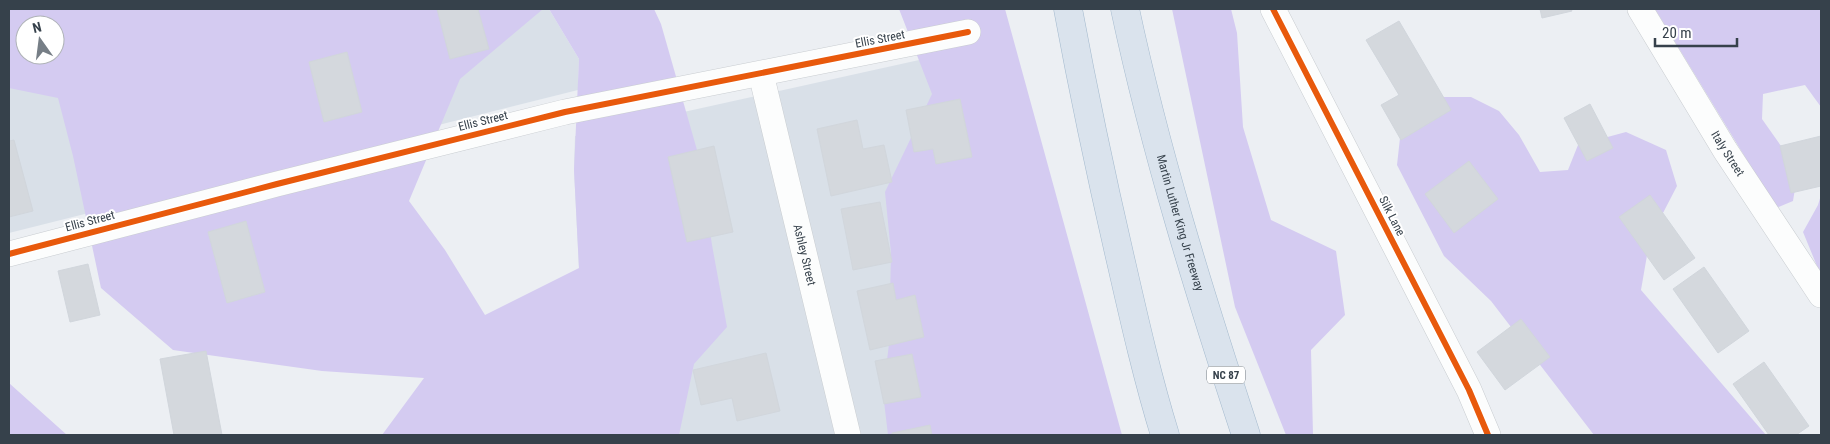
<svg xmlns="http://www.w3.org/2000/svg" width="1830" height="444" font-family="'Roboto Condensed',sans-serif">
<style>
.residential{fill:#d9e0e8;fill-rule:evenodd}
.green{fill:#d4cbf1;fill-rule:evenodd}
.building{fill:#d4d8dd;stroke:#d1d6dc}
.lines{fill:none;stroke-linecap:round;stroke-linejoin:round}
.street-casing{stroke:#c9cdd1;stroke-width:26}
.highway-casing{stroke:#a4bace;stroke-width:29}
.street{stroke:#fcfdfd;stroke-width:25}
.highway{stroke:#dae3ed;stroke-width:28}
.cycleway-casing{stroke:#fff;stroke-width:9}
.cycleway{stroke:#e8590c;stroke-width:6}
.labels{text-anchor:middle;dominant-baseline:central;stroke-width:4;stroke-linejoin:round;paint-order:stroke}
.shield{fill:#fff;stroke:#727a81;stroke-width:1}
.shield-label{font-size:11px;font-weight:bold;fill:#36414b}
.street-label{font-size:12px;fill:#36414b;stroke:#fff}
</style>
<rect width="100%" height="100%" fill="#eceff3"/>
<path class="residential" d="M9,9H549L579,59L578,90L9,233ZM25,25H55V55H25Z
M987,45L1087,435H648L579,269L574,170L575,136Z"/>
<path class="green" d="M9,9H543L460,79L409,201L445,250L485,315L579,268L574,170L579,59L549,9H654L661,24L699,157L712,245L727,327L694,364L679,435H382L424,378L322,371L173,350L101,288L73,156L58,98L9,88ZM25,25H55V55H25Z
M899,9H1005L1122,435H888L883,393L889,344L891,253L885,192L932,94Z
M1172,9H1231L1237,33L1243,127L1271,220L1336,251L1345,315L1311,350L1313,435H1286L1235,307Z
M1655,9H1821V107L1805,85L1763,94L1762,119L1798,170L1793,201L1776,208Z
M1423,97H1471L1499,111L1519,135L1540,172L1568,170L1578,145L1626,132L1666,150L1677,186L1650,238L1641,290L1766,435H1594L1491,301L1444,256L1397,165L1403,111Z
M1821,195V273L1817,266L1803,232L1818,205Z
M9,383L67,435H9Z"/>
<path class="building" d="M437,9H478L489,49L450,59Z
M1540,9H1571L1572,11L1542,18Z
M1399,21L1451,110L1401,140L1381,105L1399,95L1366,40Z
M347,52L362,112L324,122L309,62Z
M960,99L972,157L936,164L933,149L914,152L906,110Z
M1590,104L1613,148L1587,161L1564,118Z
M857,120L863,149L884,145L892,182L831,196L817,129Z
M1821,136V186L1791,193L1780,146Z
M14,140L33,211L9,217V141Z
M714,146L733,232L687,242L668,157Z
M1469,161L1498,199L1454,233L1425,194Z
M1650,195L1695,258L1664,280L1619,217Z
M880,202L892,262L853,270L841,209Z
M246,221L265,292L227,303L208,232Z
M88,264L100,315L70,322L58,271Z
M1704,267L1749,331L1718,353L1673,289Z
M893,283L896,300L915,295L924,337L870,350L857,291Z
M1521,319L1550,357L1505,390L1477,352Z
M206,351L222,435H174L160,359Z
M766,353L780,411L737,421L732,398L701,405L693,370Z
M912,354L921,397L884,404L875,361Z
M1764,362L1809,426L1796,435H1769L1733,384Z
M930,425L932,435H892V433Z"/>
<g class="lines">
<g class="street-casing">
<g id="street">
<path d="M1273,9L1469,390L1488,435"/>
<path id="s1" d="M1640,9L1725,150L1821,295"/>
<path id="s2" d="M761,74L848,435"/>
<path d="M9,254L277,184L565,112L968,32"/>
</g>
</g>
<g class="highway-casing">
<g id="highway">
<path d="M1068,9C1084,95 1102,180 1122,266C1135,323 1148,380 1165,435"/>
<path id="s3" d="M1125,9C1156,154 1200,295 1246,435"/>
</g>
</g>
<use href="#street" class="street"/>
<use href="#highway" class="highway"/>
<g class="cycleway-casing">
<path id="cycleway" d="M1273,9L1469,390L1488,435
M9,254L277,184L565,112L968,32"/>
</g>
<use href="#cycleway" class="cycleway"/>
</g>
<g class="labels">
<rect class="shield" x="1207" y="366.5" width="38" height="17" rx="4"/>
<g class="shield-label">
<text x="1226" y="375">NC 87</text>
</g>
<g class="street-label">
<text transform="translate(880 39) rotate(-11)">Ellis Street</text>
<text transform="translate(483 121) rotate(-14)">Ellis Street</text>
<text stroke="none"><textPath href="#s1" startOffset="169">Italy Street</textPath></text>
<text transform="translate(1392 216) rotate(63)">Silk Lane</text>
<text transform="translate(90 221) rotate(-15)">Ellis Street</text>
<text stroke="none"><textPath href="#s3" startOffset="221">Martin Luther King Jr Freeway</textPath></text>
<text stroke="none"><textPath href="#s2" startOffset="186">Ashley Street</textPath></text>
</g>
</g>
<rect width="1830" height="444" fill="none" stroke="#36414b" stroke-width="20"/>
<g transform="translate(40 40) rotate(346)"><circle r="24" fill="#ffffff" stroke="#afb3b7"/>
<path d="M0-4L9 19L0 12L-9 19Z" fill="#767e86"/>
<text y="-8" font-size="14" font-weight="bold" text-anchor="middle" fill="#36414b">N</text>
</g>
<path d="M1655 38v8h82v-8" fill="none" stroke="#36414b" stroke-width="2.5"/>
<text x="1662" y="38" font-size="15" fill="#36414b" stroke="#ffffff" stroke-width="4" paint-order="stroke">20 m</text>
</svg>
